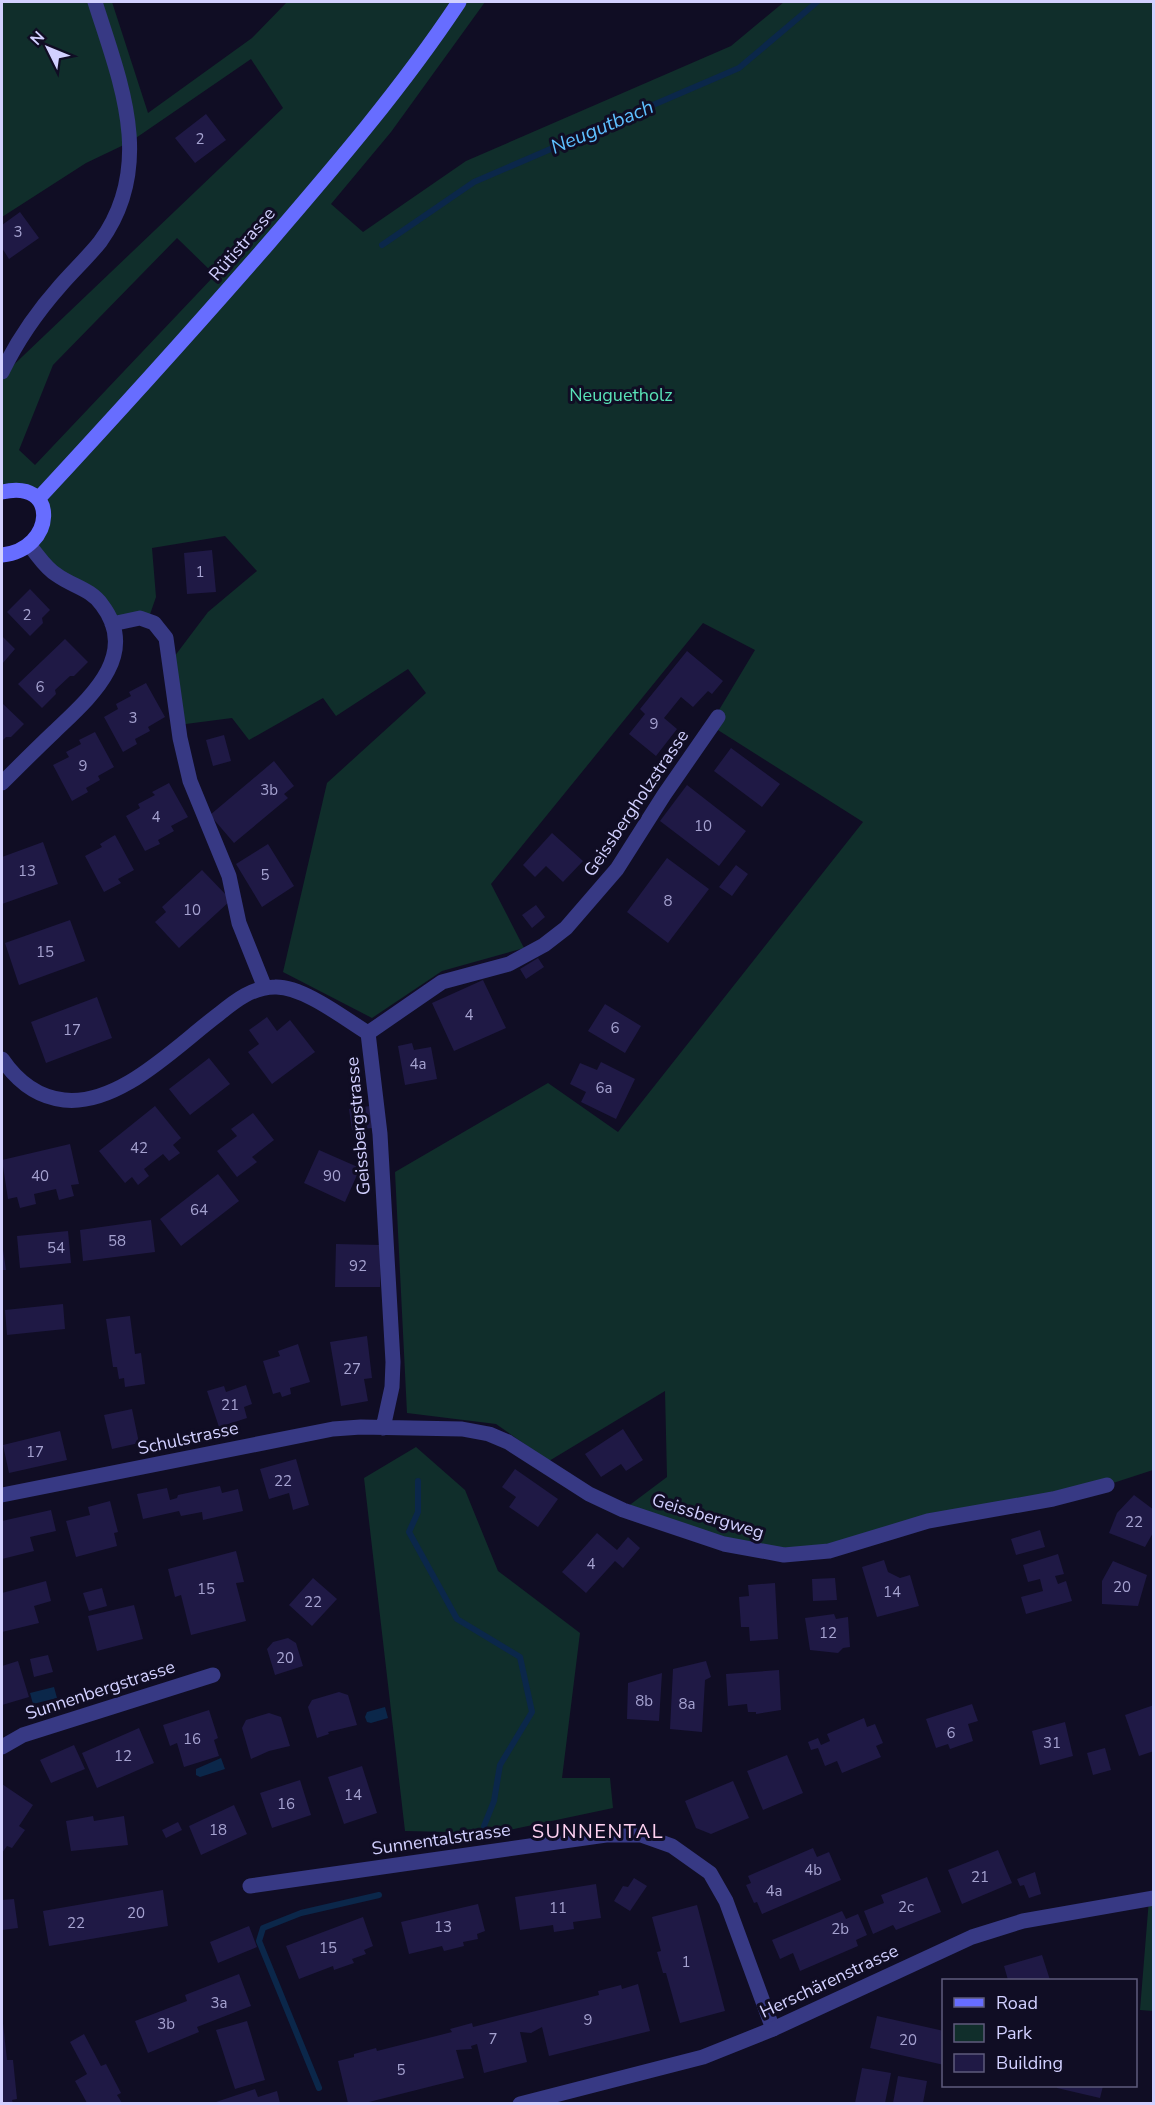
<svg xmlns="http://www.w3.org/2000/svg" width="1155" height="2105" font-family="'Nunito Sans',sans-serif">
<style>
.green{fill:#102e2b;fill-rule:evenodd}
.water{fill:#0b274a}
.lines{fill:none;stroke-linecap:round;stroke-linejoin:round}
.stream{stroke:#0b274a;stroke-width:6}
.building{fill:#1f1945}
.minor{stroke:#373984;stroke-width:15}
.tertiary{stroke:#373984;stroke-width:15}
.secondary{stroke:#676dff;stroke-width:15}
.labels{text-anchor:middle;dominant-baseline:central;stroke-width:6;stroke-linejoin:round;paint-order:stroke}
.number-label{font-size:15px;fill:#a5a2d0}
.street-label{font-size:18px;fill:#d2d0ff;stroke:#100d24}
.park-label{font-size:18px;fill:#59e2b7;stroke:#100d24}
.water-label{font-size:20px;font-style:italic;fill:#5ebfff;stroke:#100d24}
.neighbourhood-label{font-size:20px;letter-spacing:1.5px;fill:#ffd2f2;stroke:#100d24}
</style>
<rect width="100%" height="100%" fill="#100d24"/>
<path class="green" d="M2,2H112L148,113L252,38L287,2H485L391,132L331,204L363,232L466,161L731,46L784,2H1153V1470L1107,1485L784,1555L623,1510L667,1477L665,1391L549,1461L496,1424L407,1413L395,1172L548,1083L618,1132L863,822L710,725L755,650L703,623L491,884L524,948L442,971L372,1018L283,972L327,783L426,693L408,669L336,716L323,698L249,740L232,718L178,725L171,661L208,612L257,571L225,536L152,548L156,597L148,620L108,615L29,545L37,537L38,499L2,492V376L283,108L251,59L130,142L86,163L2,217ZM177,238L215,275L35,465L19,450L53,365Z
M416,1447L465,1490L498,1571L580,1633L562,1778H610L613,1808L495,1833L405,1831L364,1478Z
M1153,1898V2011L1140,2010L1149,1899Z"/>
<path class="water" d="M54,1687L57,1698L33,1704L30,1693Z
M385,1707L388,1718L371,1723L367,1722L365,1717L367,1712Z
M221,1758L225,1769L200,1777L196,1775V1769Z"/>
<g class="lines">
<path class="stream" d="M382,245L474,182L739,68L817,2
M418,1481V1512L409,1532L457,1619L520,1657L532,1712L500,1765L494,1801L484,1826
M319,2088L259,1941L263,1928L301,1913L379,1895"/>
</g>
<path class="building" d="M206,114L226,140L195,163L175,138Z
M20,212L39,238L9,259L2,248V225Z
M212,550L216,592L187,594L184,553Z
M30,589L50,610L42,618L43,623L30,636L7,612Z
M2,636L15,649L2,664Z
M65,639L88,662L74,676H70L55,690L56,694L42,708L18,684Z
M687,651L723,681L712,694L708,691L693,707L681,697L664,718L677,729L656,756L629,734L645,714L640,709Z
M146,683L165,717L148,727L150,731L135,739L137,744L123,752L104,717L118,709L116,704L131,696L129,692Z
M2,703L24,724L11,737H6L2,741Z
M95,732L114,767L98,776L100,780L86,788L88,792L72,801L53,765L69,757L66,752L81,744L79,740Z
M224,735L231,761L213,766L206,740Z
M731,748L780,784L762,807L714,771Z
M274,761L294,786L284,794L288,798L234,843L210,815Z
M169,783L188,817L171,826L174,831L158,840L160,844L145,851L126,816L140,808L138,804L155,795L152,792Z
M687,785L746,831L719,866L660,821Z
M552,833L583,861L563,882L546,866L535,877L523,865Z
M115,835L134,870L118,879L121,883L104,892L85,856L102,847L100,844Z
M43,842L58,884L2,904V857Z
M268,844L294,886L262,907L236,864Z
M667,858L709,889L668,943L627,912Z
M736,865L748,874L732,896L719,887Z
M202,870L231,900L179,948L155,922L166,912L162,907Z
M536,905L545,917L532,928L522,915Z
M70,920L85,961L19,985L5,943Z
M538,958L544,967L526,979L520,969Z
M483,980L506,1028L454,1051L432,1003Z
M97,997L112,1038L46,1063L31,1022Z
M605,1004L641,1026L625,1053L588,1031Z
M267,1017L277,1031L290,1020L315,1052L272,1084L248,1052L259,1044L249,1030Z
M412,1043L414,1050L431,1047L437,1079L405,1085L398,1046Z
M209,1058L230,1084L190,1115L169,1089Z
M601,1062L635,1079L616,1119L581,1102L586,1092L570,1084L580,1063L597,1070Z
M155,1106L181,1138L173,1145L180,1153L169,1161L163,1154L144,1169L149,1176L138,1185L132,1177L125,1183L99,1151Z
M370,1106L372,1128L352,1130L349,1109Z
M253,1113L274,1140L252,1157L257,1162L237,1177L217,1151L237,1136L231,1129Z
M70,1144L79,1184L71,1185L74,1196L59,1200L56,1189L34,1194L36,1204L20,1208L17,1197L8,1199L2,1160Z
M319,1150L360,1168L345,1202L304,1183Z
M218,1174L239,1201L181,1246L160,1219Z
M151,1220L155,1252L83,1261L80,1230Z
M68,1231L71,1263L20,1268L17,1236Z
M2,1243L6,1270H2Z
M336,1244L381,1245L380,1287H335Z
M63,1304L65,1329L7,1335L5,1310Z
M130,1316L135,1354L141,1353L145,1384L125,1387L124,1378L119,1379L117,1367H113L106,1319Z
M367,1336L372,1378L364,1379L368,1401L341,1406L330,1342Z
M298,1344L310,1382L290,1388L291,1394L282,1397L280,1392L273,1394L263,1361L280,1356L278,1351Z
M246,1385L252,1404L244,1407L247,1418L219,1427L207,1391L224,1386L226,1392Z
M132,1409L139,1443L112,1449L104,1415Z
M623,1429L643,1460L626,1471L621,1464L601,1477L585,1454Z
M60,1431L67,1460L9,1473L3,1445Z
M296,1459L309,1505L293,1510L289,1493L269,1499L260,1469Z
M515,1469L558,1499L538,1527L509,1507L516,1497L502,1487Z
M220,1486L222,1493L238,1489L243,1511L203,1520L202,1512L181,1516L179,1511L143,1519L137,1494L167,1488L170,1500L177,1498L178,1495Z
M1134,1495L1154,1510V1531L1145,1547L1109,1533L1117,1513Z
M110,1501L118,1532L114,1533L117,1546L76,1557L66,1521L90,1515L88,1507Z
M51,1510L56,1531L30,1537L34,1551L2,1559V1521Z
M1040,1530L1045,1547L1016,1555L1011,1539Z
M597,1533L617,1550L628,1537L640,1548L623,1568L615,1561L586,1593L562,1572Z
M236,1551L244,1582L236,1583L246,1621L191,1635L181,1595L175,1597L168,1569Z
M1058,1554L1064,1574L1055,1576L1058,1584L1066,1581L1072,1601L1026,1614L1021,1597L1043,1591L1040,1579L1028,1582L1023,1565Z
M884,1560L888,1572L900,1578L910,1575L919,1606L877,1617L862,1567Z
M1113,1561L1147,1575L1138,1606L1102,1604V1581Z
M313,1578L337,1599L312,1626L289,1605Z
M835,1578L837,1600L813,1601L812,1579Z
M46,1581L51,1601L34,1606L39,1623L2,1632V1593Z
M775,1583L778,1639L750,1641L749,1627H741L739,1597L749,1596L748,1585Z
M102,1588L107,1606L89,1611L83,1593Z
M134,1605L143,1639L97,1651L88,1616Z
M834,1614L836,1619L848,1617L850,1647L843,1648L838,1653L810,1650L805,1618Z
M288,1638L296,1643L303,1666L275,1675L267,1649L273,1642Z
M48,1655L53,1672L34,1677L30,1659Z
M18,1661L29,1697L2,1705V1666Z
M706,1661L711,1677L705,1680L702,1732L670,1729L673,1669Z
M779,1670L781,1710L756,1714V1712H748L747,1704L728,1706L726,1674Z
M662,1673L659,1721L627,1719L628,1683Z
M339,1692L348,1695L357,1725L328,1732L329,1734L317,1738L308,1707L312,1700Z
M972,1704L978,1721L968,1724L973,1741L950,1749L948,1744L936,1748L926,1719Z
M1154,1705V1751L1139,1756L1125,1715Z
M209,1710L218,1738L214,1740L219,1756L184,1767L177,1743L170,1746L163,1725Z
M269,1713L281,1717L290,1746L269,1751L251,1759L242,1728L246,1720Z
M864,1718L867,1727L875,1724L883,1743L876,1746L881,1757L842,1773L837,1761L825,1766L818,1748L811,1750L808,1742L818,1738L821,1745L830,1741L827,1734Z
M1065,1722L1073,1756L1040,1765L1032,1731Z
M139,1728L154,1763L97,1788L82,1753Z
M74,1745L85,1769L51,1783L40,1760Z
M1105,1748L1111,1770L1093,1775L1087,1753Z
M787,1755L803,1793L763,1810L747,1771Z
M362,1766L377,1813L344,1824L328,1777Z
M300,1780L311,1815L272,1828L260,1793Z
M733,1781L749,1818L711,1834L696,1828L685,1801Z
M2,1784L33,1805L19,1826L25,1830L12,1848L7,1846L2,1853Z
M234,1805L247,1834L201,1855L189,1826Z
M93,1816L94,1821L124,1816L128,1845L71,1851L66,1821Z
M178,1822L182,1830L166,1838L162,1830Z
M813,1848L817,1857L829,1852L841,1880L762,1914L757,1902L754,1903L746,1885L751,1883L748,1876Z
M998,1850L1012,1883L962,1904L948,1870Z
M1035,1872L1041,1894L1029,1898L1024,1885L1020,1886L1017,1879Z
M927,1877L941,1912L896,1930L893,1925L873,1934L864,1911L884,1903L881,1895Z
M634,1878L647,1886L630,1911L614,1901L623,1886L628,1887Z
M596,1884L601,1918L573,1922L574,1929L554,1932L553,1925L520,1930L515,1897Z
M163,1890L168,1926L49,1946L43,1911Z
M14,1899L18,1928L2,1930V1900Z
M478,1904L485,1931L477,1934L478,1939L463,1942L464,1946L444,1951L442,1946L409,1954L401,1922Z
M697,1905L725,2011L680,2023L666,1973H663L657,1952L661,1951L652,1917Z
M842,1911L846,1919L858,1914L867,1935L856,1940L858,1946L800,1971L793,1953L780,1959L772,1940Z
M363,1917L373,1946L364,1950L366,1954L352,1959L354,1963L334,1970L333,1966L299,1979L286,1946Z
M249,1926L257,1947L218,1963L210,1942Z
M1042,1955L1050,1980H1008L1004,1966Z
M239,1974L251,2006L197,2027L199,2032L148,2053L135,2021L187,2001L185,1995Z
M638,1984L650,2031L549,2056L542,2027L531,2033L520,2032L527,2062L484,2073L477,2044L471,2046L472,2049L456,2050L464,2078L365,2103H348L338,2061L354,2057V2054L376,2048L377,2051L452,2032L450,2029L472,2023L473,2027L599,1995L598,1991L621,1985L622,1989Z
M2,2014L7,2060H13L17,2099L12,2100L13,2103H2Z
M877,2016L944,2031V2065L870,2048Z
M247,2021L265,2080L235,2089L216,2030Z
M84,2034L101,2066L106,2064L121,2093L117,2095L122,2103H87L75,2081L87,2074L70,2042Z
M862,2068L891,2073L885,2103H855Z
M898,2076L927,2081L923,2103H893Z
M1057,2086H1103L1100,2098L1057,2088Z
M255,2089L258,2097L277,2091L280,2103H213Z"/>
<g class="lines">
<path class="minor" d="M112,624L140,618L154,623L166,638L180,738L190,781L229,876L239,923L265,988
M2,783C19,766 36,749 54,732C87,700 141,656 102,605C91,589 72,586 57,575C45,568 38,555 29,545
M368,1033L442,982L509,964L544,945L566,928L617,869L664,795L718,717
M368,1033L380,1134L393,1362L392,1387L383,1428
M2,1059C17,1081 36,1097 64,1100C120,1106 176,1046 219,1014C236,1000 253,987 275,987C303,986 345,1019 368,1033
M2,1495L333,1429L361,1427L462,1429L489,1434L508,1442L589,1494L623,1510L724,1544L784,1555L829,1551L928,1521L1053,1499L1107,1485
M2,1747L23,1735L213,1675
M250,1886L606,1835H641L672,1846L710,1873L726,1901L773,2029"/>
<path class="tertiary" d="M2,372C17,341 37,312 60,286C73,271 88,257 100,242C156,165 120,81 95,2
M520,2104L703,2057L773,2029L972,1937L1023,1921L1154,1898"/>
<path class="secondary" d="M2,492C60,478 55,550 2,555
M38,499C116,415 192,331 267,245C335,166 402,88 459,2"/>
</g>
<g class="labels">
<g class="number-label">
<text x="200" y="139">2</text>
<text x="18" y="232">3</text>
<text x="200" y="572">1</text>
<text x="27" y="615">2</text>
<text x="40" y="687">6</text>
<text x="133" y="718">3</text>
<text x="654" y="724">9</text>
<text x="83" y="766">9</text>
<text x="269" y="790">3b</text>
<text x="156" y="817">4</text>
<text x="703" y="826">10</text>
<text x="27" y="871">13</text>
<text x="265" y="875">5</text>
<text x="668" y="901">8</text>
<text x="192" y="910">10</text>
<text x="45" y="952">15</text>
<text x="469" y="1015">4</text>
<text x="615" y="1028">6</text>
<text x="72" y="1030">17</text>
<text x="418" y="1064">4a</text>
<text x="604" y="1088">6a</text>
<text x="139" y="1148">42</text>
<text x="40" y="1176">40</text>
<text x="332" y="1176">90</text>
<text x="199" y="1210">64</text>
<text x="117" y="1241">58</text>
<text x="56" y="1248">54</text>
<text x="358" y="1266">92</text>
<text x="352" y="1369">27</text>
<text x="230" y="1405">21</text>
<text x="35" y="1452">17</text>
<text x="283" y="1481">22</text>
<text x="1134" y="1522">22</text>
<text x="591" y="1564">4</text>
<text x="1122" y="1587">20</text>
<text x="206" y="1589">15</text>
<text x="892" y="1592">14</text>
<text x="313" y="1602">22</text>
<text x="828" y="1633">12</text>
<text x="285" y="1658">20</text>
<text x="644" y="1701">8b</text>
<text x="687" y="1704">8a</text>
<text x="951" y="1733">6</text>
<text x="192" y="1739">16</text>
<text x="1052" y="1743">31</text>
<text x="123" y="1756">12</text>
<text x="353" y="1795">14</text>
<text x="286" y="1804">16</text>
<text x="218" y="1830">18</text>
<text x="813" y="1870">4b</text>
<text x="980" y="1877">21</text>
<text x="774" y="1891">4a</text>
<text x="906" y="1907">2c</text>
<text x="558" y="1908">11</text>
<text x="136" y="1913">20</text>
<text x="76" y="1923">22</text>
<text x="443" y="1927">13</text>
<text x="840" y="1929">2b</text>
<text x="328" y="1948">15</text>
<text x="686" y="1962">1</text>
<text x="219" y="2003">3a</text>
<text x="588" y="2020">9</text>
<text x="166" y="2024">3b</text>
<text x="493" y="2039">7</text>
<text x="908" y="2040">20</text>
<text x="401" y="2070">5</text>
</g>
<g class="street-label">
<text transform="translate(242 244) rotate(-49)">Rütistrasse</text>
<text transform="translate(636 803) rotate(-56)">Geissbergholzstrasse</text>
<text transform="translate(358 1126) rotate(-95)">Geissbergstrasse</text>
<text transform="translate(188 1438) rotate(-12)">Schulstrasse</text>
<text transform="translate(708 1516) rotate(17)">Geissbergweg</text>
<text transform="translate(100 1690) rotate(-18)">Sunnenbergstrasse</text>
<text transform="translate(441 1839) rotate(-8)">Sunnentalstrasse</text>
<text transform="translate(829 1981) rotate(-25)">Herschärenstrasse</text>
</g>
<g class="park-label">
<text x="621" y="395">Neuguetholz</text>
</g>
<g class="water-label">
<text transform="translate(602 127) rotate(-23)">Neugutbach</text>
</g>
<g class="neighbourhood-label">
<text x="598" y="1831">SUNNENTAL</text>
</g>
</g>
<rect width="1155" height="2105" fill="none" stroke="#d2d0ff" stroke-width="6"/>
<rect x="942" y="1979" width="195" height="108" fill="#100d24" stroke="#5e5b7c" stroke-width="1.5"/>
<rect x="954" y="1998" width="30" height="9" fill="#676dff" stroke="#5e5b7c" stroke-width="1.5"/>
<text x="996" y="2009" font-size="18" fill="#d2d0ff">Road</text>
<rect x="954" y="2024" width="30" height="18" fill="#102e2b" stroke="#5e5b7c" stroke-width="1.5"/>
<text x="996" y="2039" font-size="18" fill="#d2d0ff">Park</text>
<rect x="954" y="2054" width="30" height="18" fill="#1f1945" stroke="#5e5b7c" stroke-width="1.5"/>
<text x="996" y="2069" font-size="18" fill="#d2d0ff">Building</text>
<g transform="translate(48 48) rotate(313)" stroke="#100d24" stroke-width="4.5" paint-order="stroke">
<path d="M0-4.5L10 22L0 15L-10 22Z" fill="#d2d0ff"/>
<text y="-9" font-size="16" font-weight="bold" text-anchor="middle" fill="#d2d0ff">N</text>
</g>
</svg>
